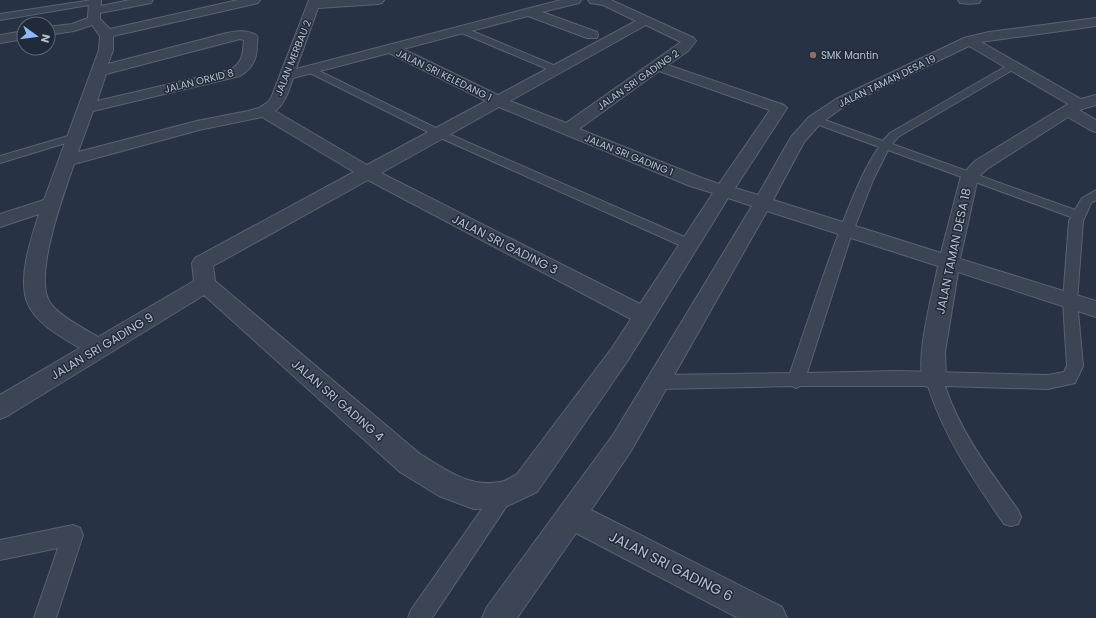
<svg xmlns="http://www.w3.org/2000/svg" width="1096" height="618" font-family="Poppins,sans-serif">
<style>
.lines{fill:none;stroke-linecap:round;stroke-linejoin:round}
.service-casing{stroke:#5a6371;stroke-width:2}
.minor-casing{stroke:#5a6371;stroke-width:2}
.service{fill:#3c4553;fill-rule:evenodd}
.minor{fill:#3c4553;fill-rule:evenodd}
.education-dot{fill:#8d6e63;stroke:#202a39;stroke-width:1.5}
.labels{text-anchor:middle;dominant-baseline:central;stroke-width:3;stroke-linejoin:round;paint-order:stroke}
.far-poi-label{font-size:10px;fill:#b9c0cd;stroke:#202a39;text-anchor:start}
.far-street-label{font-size:10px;fill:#b9c0cd;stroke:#202a39}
.street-label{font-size:12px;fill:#b9c0cd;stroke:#202a39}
.near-street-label{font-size:14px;fill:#b9c0cd;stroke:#202a39}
</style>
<rect width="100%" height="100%" fill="#273344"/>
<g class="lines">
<g class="service-casing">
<path id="service" d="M92,0H98L99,2L95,4L0,20V14Z
M460,26L558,67L560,69L555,72L552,71L457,31L456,29Z
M1014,64L1019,67L1009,72L898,137L892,144L1075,210L1082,198L1096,190V200L1091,203L1083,221L1077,301L1083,366L1075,383L1048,389L945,386C960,432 990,471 1018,510L1021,517L1018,524L1011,526L1004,524C974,480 944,437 928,386H800L796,388L792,386L659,389L653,387L651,382L653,377L659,375L790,373C807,324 823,275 841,227C852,200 862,171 879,147L811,122L810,120L811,118H819L883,141L890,133L1003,68ZM888,150L1071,217L1069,221L1063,301L1067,366L1064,372L1048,375L897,371L807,373L849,242L873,180Z
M311,67L442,131L696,242L698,245L696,248L691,249L686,248L434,135L308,72L306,70L308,68Z
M75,134L81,137L79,139L0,163V156Z
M503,486L510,489L513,495L510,501L432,618H408L411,610L496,489Z
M73,525L80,528L83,535L56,618H34L58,548L0,560V540Z"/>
</g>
<g class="minor-casing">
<path id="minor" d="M89,0H101V6L130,0H153L151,3L100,13V19L110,29L238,0H260L258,3L254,4L113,36V50L108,64L227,33C236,31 248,30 256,35C259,37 257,41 257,44C257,59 253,68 240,76L93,111L78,152L197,121L248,111L259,108L268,102L271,98L309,0H384L382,3L378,4L318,8L296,69L561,0H581L579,3L542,12L597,32L598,35L597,38H587L528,16L403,49L498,95L636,21L603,5L590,3L588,0H611L694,38L696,41L688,51L668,65L784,105L787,108L735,188L758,195L791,137L809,117L836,99L964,38L989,32L1096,18V26L981,42L1081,99L1096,95V105L1079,110L1096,120V132L1090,130L1068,117L987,169L978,177L960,259L1096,301V317L958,272L945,352L946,379L943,386L934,389L925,386C913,362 933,294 938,266L767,211L631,451L591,510L782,607L787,618H738L576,533L517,618H482L487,607L613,435L752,206L728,198L628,360L537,492L503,508L474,509L439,496L400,472L204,295L9,415L0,419V395L80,348C61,337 35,323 27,302C18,276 31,239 39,214L0,227V214L44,200L99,50L100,36L92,25L74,31L48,35V27L72,24L88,18ZM646,25L681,42L566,123L510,101ZM240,39L244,40C243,54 243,62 230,70L97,101L106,74ZM969,46L1068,104L975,161L961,176L941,253L773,200L804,142L821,123L846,105ZM389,53L486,101L367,165L275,111C285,104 289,90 293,78ZM659,71L770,110L719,184L702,178L579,129ZM499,107L690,186L713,193L640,304L381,173ZM262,117L354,172L195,258L192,263L194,281L98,337C85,329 57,315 49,301C34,274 64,193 74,164L199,130ZM368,180L631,319L612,348L517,474C512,477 506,481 500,482C469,488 445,469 420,454L215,281L213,266Z
M958,0H981L979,3C973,4 966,4 960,3Z
M24,31V39L0,43V35Z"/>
</g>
<use href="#service" class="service"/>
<use href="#minor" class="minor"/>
</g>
<circle class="education-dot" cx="813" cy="55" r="4"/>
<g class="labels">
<g class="far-poi-label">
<text x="821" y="55">SMK Mantin</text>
</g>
<g class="far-street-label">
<text transform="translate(293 58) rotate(-68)">JALAN MERBAU 2</text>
<text transform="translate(444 75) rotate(26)">JALAN SRI KELEDANG 1</text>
<text transform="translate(638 80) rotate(-35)">JALAN SRI GADING 2</text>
<text transform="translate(199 81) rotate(-14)">JALAN ORKID 8</text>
<text transform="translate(887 81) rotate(-26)">JALAN TAMAN DESA 19</text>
<text transform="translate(629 155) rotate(22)">JALAN SRI GADING 1</text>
</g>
<g class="street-label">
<text transform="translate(505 244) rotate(27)">JALAN SRI GADING 3</text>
<text transform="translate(953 251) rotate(-78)">JALAN TAMAN DESA 18</text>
<text transform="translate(102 346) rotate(-31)">JALAN SRI GADING 9</text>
<text transform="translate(338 400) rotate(41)">JALAN SRI GADING 4</text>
</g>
<g class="near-street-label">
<text transform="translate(671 566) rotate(27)">JALAN SRI GADING 6</text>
</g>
</g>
<g transform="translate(36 36) rotate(104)"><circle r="19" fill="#202a39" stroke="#5d6674"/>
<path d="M0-3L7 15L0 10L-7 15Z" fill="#92b8f9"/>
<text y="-6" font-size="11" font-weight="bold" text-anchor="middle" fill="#b9c0cd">N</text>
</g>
</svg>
